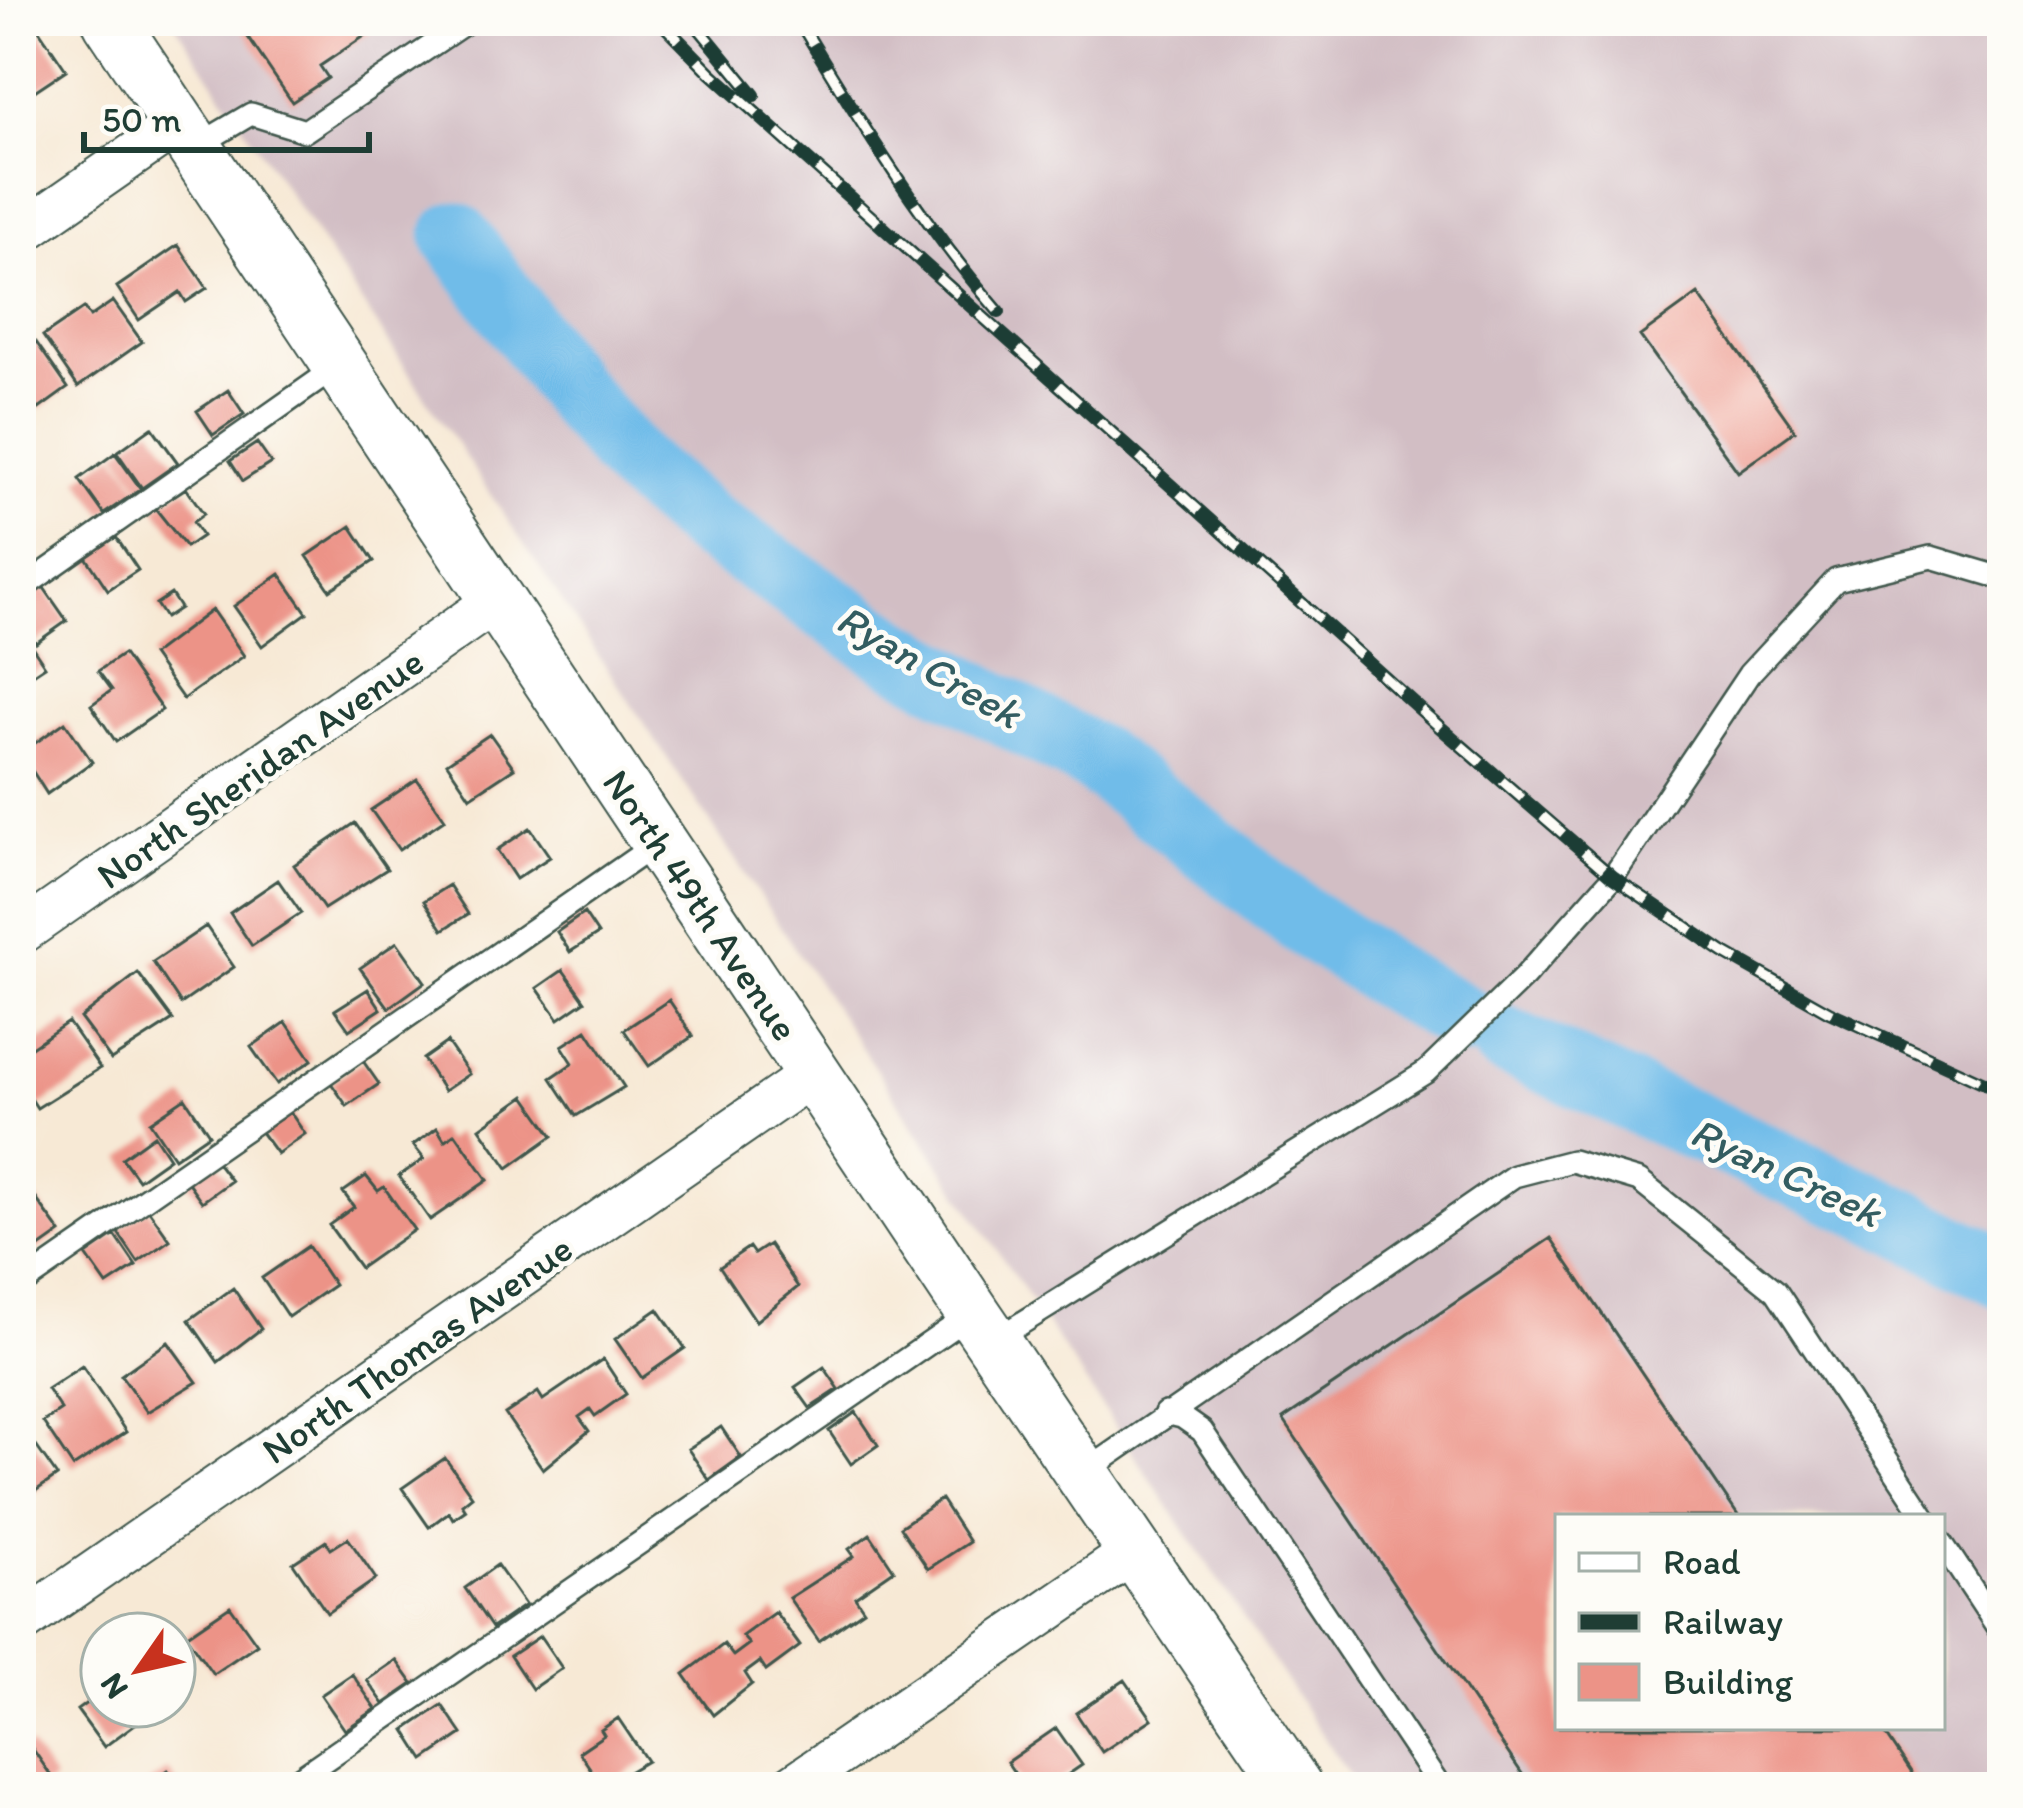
<svg xmlns="http://www.w3.org/2000/svg" width="2023" height="1808" font-family="Itim,sans-serif">
<style>
.industrial{fill:#d2bec4;fill-rule:evenodd}
.lines{fill:none;stroke-linecap:round;stroke-linejoin:round}
.river{stroke:#6fbce9;stroke-width:69}
.building{fill:#ec9387}
.service-casing{stroke:#3f574c;stroke-width:26}
.minor-casing{stroke:#3f574c;stroke-width:46}
.tertiary-casing{stroke:#3f574c;stroke-width:58}
.service{stroke:#fff;stroke-width:21}
.minor{stroke:#fff;stroke-width:42}
.tertiary{stroke:#fff;stroke-width:54}
.rail-casing{stroke:#1f3d34;stroke-width:14}
.rail{stroke:#fdfcf7;stroke-width:9;stroke-dasharray:27;stroke-linecap:butt}
.labels{text-anchor:middle;dominant-baseline:central;stroke-width:10;stroke-linejoin:round;paint-order:stroke}
.street-label{font-size:39px;fill:#1f3d34;stroke:#fdfcf7}
.water-label{font-size:42px;font-style:italic;fill:#335d61;stroke:#fdfcf7}
</style>
<rect width="100%" height="100%" fill="#fdfcf7"/>
<filter id="ink" filterUnits="userSpaceOnUse"><feTurbulence type="fractalNoise" baseFrequency=".00833" numOctaves="2"/><feDisplacementMap in="SourceGraphic" scale="24" xChannelSelector="R" yChannelSelector="G"/><feConvolveMatrix kernelMatrix="1 2 1 2 8 2 1 2 1" color-interpolation-filters="sRGB"/></filter>
<filter id="wash" filterUnits="userSpaceOnUse"><feTurbulence type="fractalNoise" baseFrequency=".004" numOctaves="4" result="noise"/><feDisplacementMap in="SourceGraphic" scale="48" xChannelSelector="R" yChannelSelector="G"/><feGaussianBlur stdDeviation="2.7" result="paint"/><feColorMatrix in="noise" values="0 0 0 0 0 0 0 0 0 0 0 0 0 0 0 0 0 1.4 0 .05"/><feComposite in="paint" operator="in"/></filter>
<g filter="url(#wash)">
<rect width="100%" height="100%" fill="#f7e9d5"/>
<path class="industrial" d="M173,21H2002V1787H1357ZM1558,1517H1942V1727H1558Z"/>
<g class="lines">
<path class="river" d="M456,236L568,388L635,466L705,524L894,652L1096,760L1303,921L1398,983L1468,1022
M1504,1040L1883,1212L2002,1274"/>
</g>
<g id="blocks">
<path class="building" d="M237,21H373L368,24L372,31L320,66L328,78L292,102Z
M37,27L66,70L21,100V38Z
M178,245L207,288L186,302L180,292L139,320L117,287Z
M1698,294L1795,431L1738,472L1640,336Z
M113,301L142,342L78,387L43,336L84,308L90,317Z
M36,342L68,388L39,409L34,403L21,412V353Z
M228,390L244,414L213,435L197,411Z
M152,427L178,463L142,488L117,452Z
M257,443L271,463L243,481L230,461Z
M115,453L141,489L104,514L79,479Z
M186,488L204,514L193,522L202,536L186,547L155,508Z
M351,526L374,561L330,590L307,556Z
M116,537L138,570L108,590L86,557Z
M280,574L307,613L262,646L234,606Z
M42,585L67,621L36,643L21,620V600Z
M171,594L180,608L165,618L156,604Z
M212,610L244,656L183,699L152,655Z
M21,630L45,666L21,682Z
M123,654L162,710L116,742L91,705L112,690L98,671Z
M65,722L92,762L47,794L21,753Z
M490,734L514,768L470,797L447,763Z
M417,779L445,819L399,850L371,810Z
M355,823L387,869L324,909L294,865Z
M530,828L550,857L516,879L497,850Z
M278,880L301,913L252,946L230,913Z
M449,885L468,914L443,930L424,901Z
M584,913L598,934L570,952L557,932Z
M206,926L234,967L181,1004L153,962Z
M397,942L425,982L389,1008L360,968Z
M563,970L585,1001L559,1019L537,988Z
M138,973L173,1020L111,1060L80,1018Z
M368,989L381,1009L349,1030L335,1010Z
M669,1000L693,1036L649,1066L624,1030Z
M68,1022L100,1068L37,1108L21,1083V1054Z
M286,1022L312,1060L277,1084L251,1047Z
M587,1030L624,1087L576,1116L551,1078L573,1063L562,1046Z
M447,1042L469,1074L444,1091L423,1059Z
M363,1061L379,1084L347,1106L331,1083Z
M525,1096L553,1136L508,1168L480,1128Z
M185,1098L209,1134L174,1158L150,1122Z
M290,1112L305,1134L277,1154L261,1132Z
M437,1128L445,1141L455,1133L488,1180L430,1220L399,1176L424,1159L413,1145Z
M154,1135L169,1158L138,1180L122,1158Z
M216,1161L231,1181L202,1202L187,1181Z
M366,1176L378,1191L384,1187L414,1230L360,1268L329,1225L354,1207L343,1192Z
M29,1189L61,1233L30,1255L21,1243V1195Z
M148,1209L170,1240L138,1262L117,1231Z
M115,1235L136,1266L107,1285L86,1255Z
M1551,1238L1739,1517H1558V1727H1881L1921,1787H1531L1283,1419Z
M769,1244L798,1287L756,1321L720,1267L749,1247L754,1254Z
M308,1246L334,1285L288,1317L262,1278Z
M233,1288L261,1329L218,1362L189,1320Z
M658,1309L685,1348L642,1378L615,1339Z
M168,1342L197,1382L147,1412L121,1375Z
M603,1359L626,1394L595,1416L590,1409L579,1417L589,1431L543,1469L505,1414L538,1392L543,1400Z
M82,1366L126,1432L73,1467L43,1422L61,1410L47,1389Z
M824,1367L839,1389L810,1408L795,1387Z
M856,1412L878,1445L851,1464L829,1431Z
M721,1427L741,1457L709,1480L688,1449Z
M25,1430L57,1476L21,1501V1433Z
M445,1458L472,1496L462,1504L466,1510L453,1519L449,1512L429,1527L402,1488Z
M941,1499L969,1542L928,1569L900,1527Z
M870,1534L894,1570L855,1597L864,1610L819,1641L789,1598L854,1556L849,1549Z
M348,1538L376,1579L327,1613L293,1563L326,1541L331,1549Z
M497,1565L525,1605L492,1628L465,1588Z
M230,1606L257,1644L213,1674L186,1636Z
M775,1612L800,1646L766,1671L760,1662L745,1673L752,1684L713,1715L684,1674L724,1644L733,1656L749,1644L742,1636Z
M540,1636L562,1668L532,1689L510,1656Z
M396,1660L413,1684L384,1704L367,1680Z
M352,1674L376,1709L345,1730L321,1695Z
M1125,1680L1152,1719L1102,1752L1076,1713Z
M102,1692V1706H138L146,1716L104,1747L77,1710Z
M442,1705L462,1734L424,1760L405,1730Z
M618,1718L647,1761L603,1787L579,1752L604,1735L601,1730Z
M1056,1728L1082,1765L1050,1787H1024L1007,1762Z
M30,1745L54,1780L43,1787H21V1751Z
M168,1770L179,1787H143Z"/>
</g>
</g>
<g filter="url(#ink)">
<use href="#blocks" fill-opacity="0" stroke="#3f574c" stroke-width="3"/>
<g class="lines">
<g class="service-casing">
<path id="service" d="M195,147L251,114L305,131L468,21
M21,589L340,365
M21,1285L656,844
M993,1341L1426,1072L1524,977L1613,877L1749,674L1836,580L1931,557L2002,578
M1165,1413L1182,1417L1202,1431L1440,1787
M1085,1472L1514,1176L1572,1161L1639,1181L1776,1291L1925,1517
M1942,1543L2002,1634
M286,1787L973,1313"/>
</g>
<g class="minor-casing">
<path id="minor" d="M21,233L179,123
M21,933L497,600
M21,1623L813,1074
M791,1787L1136,1550"/>
</g>
<g class="tertiary-casing">
<path id="tertiary" d="M110,21L973,1313L1295,1787"/>
</g>
<use href="#service" class="service"/>
<use href="#minor" class="minor"/>
<use href="#tertiary" class="tertiary"/>
<g class="rail-casing">
<path id="rail" d="M660,21L711,73L1441,728L1613,877L1723,952L1829,1012L2002,1091
M693,21L754,95
M799,21C860,122 921,222 999,312"/>
</g>
<use href="#rail" class="rail"/>
</g>
</g>
<g class="labels">
<g class="street-label">
<text transform="translate(260 768) rotate(-35)">North Sheridan Avenue</text>
<text transform="translate(701 905) rotate(56)">North 49th Avenue</text>
<text transform="translate(417 1349) rotate(-35)">North Thomas Avenue</text>
</g>
<g class="water-label">
<text transform="translate(929 666) rotate(30)">Ryan Creek</text>
<text transform="translate(1786 1172) rotate(25)">Ryan Creek</text>
</g>
</g>
<rect width="2023" height="1808" fill="none" stroke="#fdfcf7" stroke-width="72"/>
<rect x="1555" y="1514" width="390" height="216" fill="#fdfcf7" stroke="#a4b0a9" stroke-width="3"/>
<rect x="1579" y="1553" width="60" height="18" fill="#ffffff" stroke="#a4b0a9" stroke-width="3"/>
<text x="1663" y="1574" font-size="36" fill="#1f3d34">Road</text>
<rect x="1579" y="1613" width="60" height="18" fill="#1f3d34" stroke="#a4b0a9" stroke-width="3"/>
<text x="1663" y="1634" font-size="36" fill="#1f3d34">Railway</text>
<rect x="1579" y="1664" width="60" height="36" fill="#ec9387" stroke="#a4b0a9" stroke-width="3"/>
<text x="1663" y="1694" font-size="36" fill="#1f3d34">Building</text>
<g transform="translate(138 1670) rotate(236)"><circle r="57" fill="#fdfcf7" stroke="#a4b0a9" stroke-width="3"/>
<path d="M0-9L21 45L0 30L-21 45Z" fill="#c8321e"/>
<text y="-18" font-size="33" font-weight="bold" text-anchor="middle" fill="#1f3d34">N</text>
</g>
<path d="M84 132v18h285v-18" fill="none" stroke="#1f3d34" stroke-width="6"/>
<text x="102" y="132" font-size="36" fill="#1f3d34" stroke="#fdfcf7" stroke-width="9" paint-order="stroke">50 m</text>
</svg>
